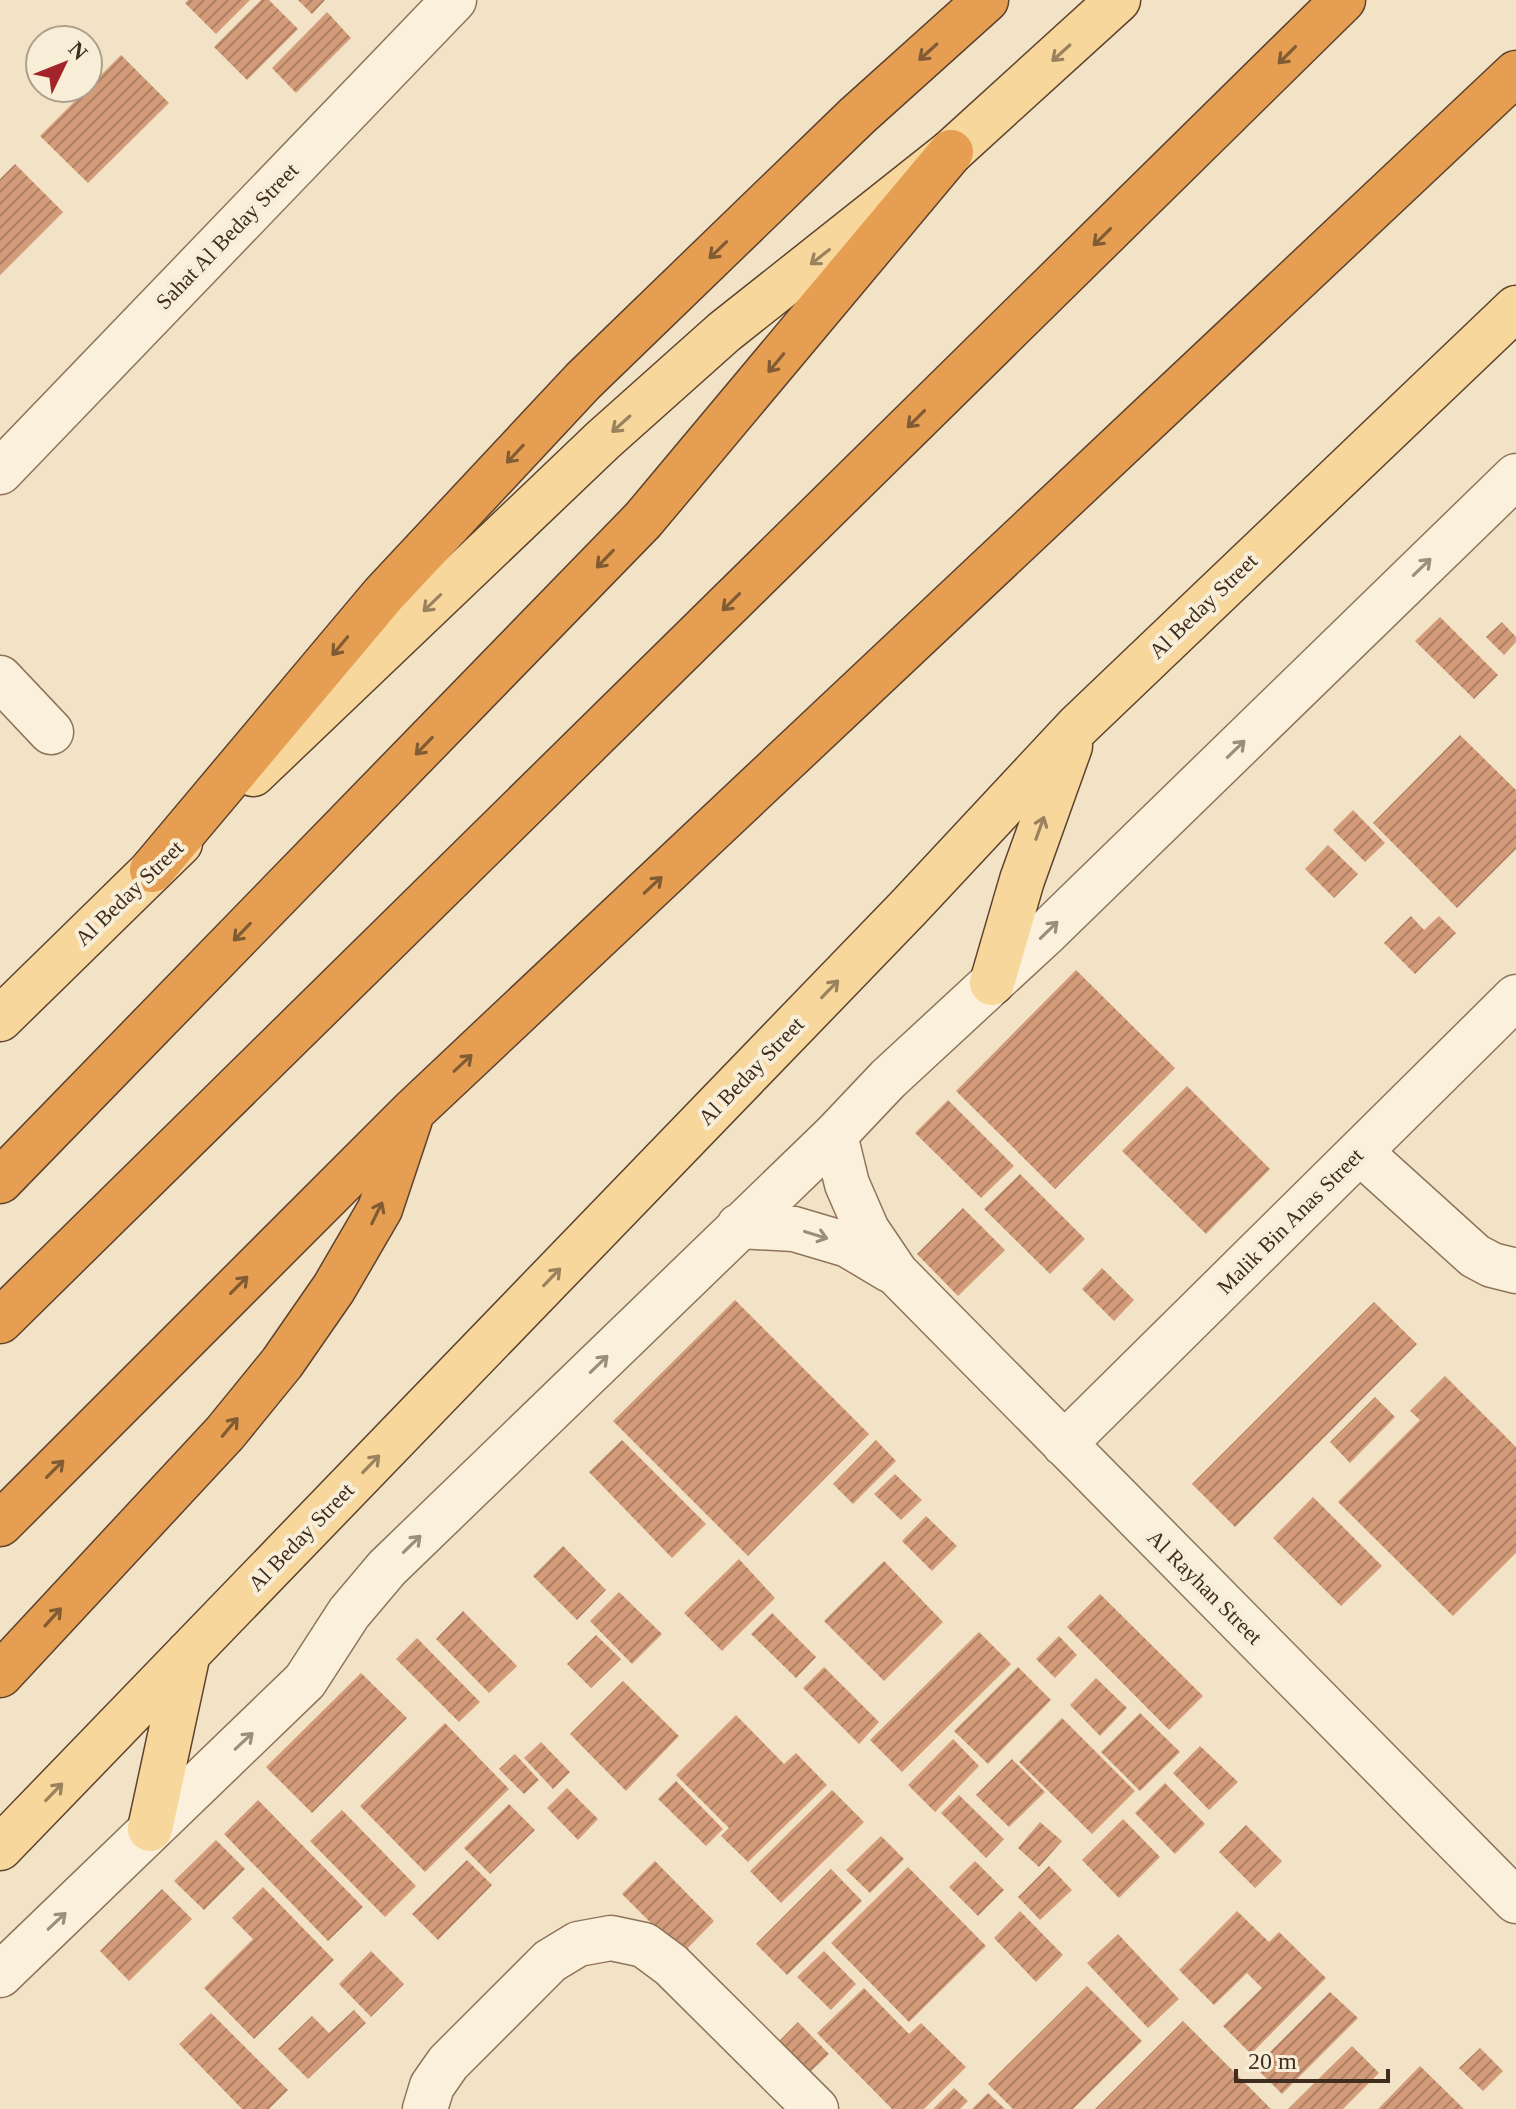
<svg xmlns="http://www.w3.org/2000/svg" width="1516" height="2109" font-family="'Times New Roman',serif">
<style>
.building{fill:url(#building-hatch)}
.lines{fill:none;stroke-linecap:round;stroke-linejoin:round}
.minor-casing{stroke:#8f745a;stroke-width:47}
.major-casing{stroke:#5d422e;stroke-width:47}
.highway-casing{stroke:#5d422e;stroke-width:47}
.minor{stroke:#fbf0db;stroke-width:44}
.major{stroke:#f7d79c;stroke-width:44}
.highway{stroke:#e69f52;stroke-width:44}
.oneway{stroke:#815b33}
.oneway2{stroke:#9a825e}
.oneway3{stroke:#9c8e7d}
.labels{text-anchor:middle;dominant-baseline:central;stroke-width:8;stroke-linejoin:round;paint-order:stroke}
.street-label{font-size:22px;fill:#3e2d1f;stroke:#f8edd7}
</style>
<defs>
<pattern id="building-hatch" width="6" height="6" patternUnits="userSpaceOnUse" patternTransform="scale(2)"><rect width="6" height="6" fill="#d39b79"/><path d="M-1 1l2-2M0 6l6-6M5 7l2-2" fill="none" stroke="#ad7f63"/></pattern>
</defs>
<rect width="100%" height="100%" fill="#f2e3c6"/>
<path class="building" d="M188,0H250L216,34L185,3Z
M261,0H269L298,29L247,80L214,47Z
M298,0H325L312,14Z
M327,12L351,38L296,93L272,68Z
M121,55L169,103L88,183L40,136Z
M15,164L63,212L0,275V179Z
M1440,617L1498,675L1474,699L1415,641Z
M1502,622L1516,637V642L1504,655L1486,637Z
M1460,735L1516,790V849L1457,908L1373,823Z
M1353,810L1385,843L1365,862L1333,830Z
M1328,845L1358,874L1334,898L1305,869Z
M1411,916L1424,930L1439,916L1456,933L1415,974L1384,943Z
M1076,970L1175,1068L1055,1189L956,1091Z
M1187,1086L1270,1169L1206,1234L1122,1151Z
M948,1100L1014,1166L981,1198L915,1133Z
M1020,1174L1085,1239L1050,1274L984,1209Z
M963,1208L1005,1250L958,1296L917,1254Z
M1102,1268L1134,1300L1114,1321L1082,1289Z
M735,1300L869,1434L748,1556L613,1421Z
M1374,1302L1417,1344L1235,1527L1192,1484Z
M1445,1376L1516,1447V1553L1453,1616L1338,1502L1420,1420L1410,1411Z
M1375,1397L1395,1417L1350,1463L1330,1442Z
M622,1440L706,1524L672,1558L589,1472Z
M876,1440L896,1461L853,1504L833,1484Z
M895,1474L922,1500L901,1520L874,1494Z
M1313,1497L1382,1566L1341,1606L1273,1538Z
M926,1516L957,1546L932,1571L902,1541Z
M563,1546L606,1590L577,1620L533,1576Z
M739,1559L775,1598L722,1651L684,1613Z
M884,1561L943,1622L884,1681L824,1621Z
M619,1592L662,1634L632,1664L590,1621Z
M1100,1594L1203,1696L1169,1730L1067,1627Z
M463,1611L517,1666L489,1693L436,1639Z
M772,1613L816,1657L796,1678L751,1634Z
M979,1632L1011,1664L902,1772L870,1740Z
M596,1635L621,1659L591,1688L567,1664Z
M1059,1636L1077,1655L1055,1678L1036,1659Z
M417,1638L480,1702L459,1722L396,1659Z
M824,1667L879,1722L859,1744L803,1688Z
M1018,1667L1051,1700L988,1764L954,1731Z
M361,1673L407,1718L312,1813L266,1767Z
M1096,1678L1127,1708L1100,1736L1070,1705Z
M623,1681L679,1736L626,1791L570,1734Z
M1140,1713L1180,1752L1140,1791L1101,1752Z
M736,1715L784,1764L796,1753L827,1785L748,1862L721,1836L729,1828L676,1775Z
M1062,1718L1135,1791L1092,1834L1019,1762Z
M445,1723L509,1789L425,1872L360,1806Z
M953,1739L979,1766L935,1812L908,1785Z
M541,1742L570,1772L553,1789L524,1758Z
M1200,1746L1238,1782L1209,1810L1173,1773Z
M515,1754L539,1780L524,1794L499,1769Z
M1012,1759L1045,1792L1009,1827L976,1795Z
M676,1781L723,1829L706,1846L658,1799Z
M1165,1783L1205,1824L1175,1854L1135,1813Z
M567,1788L598,1819L578,1840L547,1808Z
M832,1790L864,1822L781,1903L750,1871Z
M959,1795L1004,1839L986,1858L941,1813Z
M258,1800L363,1907L328,1941L224,1834Z
M509,1804L535,1830L490,1874L464,1848Z
M342,1810L416,1886L385,1917L310,1841Z
M1123,1819L1160,1857L1119,1898L1082,1860Z
M1040,1822L1062,1841L1039,1867L1018,1848Z
M1246,1825L1282,1861L1255,1888L1219,1852Z
M881,1836L904,1859L870,1893L846,1870Z
M216,1840L245,1869L204,1910L174,1881Z
M467,1860L492,1885L438,1940L412,1914Z
M655,1861L714,1921L682,1954L622,1894Z
M975,1861L1004,1890L978,1916L949,1887Z
M1049,1866L1072,1890L1040,1920L1018,1897Z
M908,1867L986,1946L909,2022L831,1943Z
M831,1869L862,1901L787,1975L756,1944Z
M263,1887L334,1960L254,2039L204,1988L253,1939L232,1918Z
M162,1889L192,1919L129,1981L100,1951Z
M1020,1911L1063,1955L1036,1982L994,1938Z
M1237,1911L1269,1942L1279,1932L1326,1978L1251,2054L1223,2026L1262,1988L1247,1973L1214,2005L1179,1970Z
M1118,1934L1179,1999L1148,2028L1087,1963Z
M371,1951L404,1984L371,2017L339,1984Z
M824,1951L856,1984L831,2010L797,1977Z
M1087,1986L1142,2041L1073,2109H1013L988,2084Z
M864,1988L909,2034L921,2023L966,2067L924,2109H892L817,2033Z
M1330,1992L1358,2018L1282,2094L1255,2067Z
M354,2010L366,2023L308,2079L278,2049L312,2016L329,2033Z
M211,2013L288,2090L269,2109H242L179,2044Z
M1183,2021L1271,2109H1095Z
M798,2022L829,2054L805,2077L774,2046Z
M1352,2046L1379,2073L1343,2109H1288Z
M1480,2048L1503,2071L1483,2091L1459,2068Z
M1420,2066L1464,2109H1378Z
M954,2088L968,2101L960,2109H933Z
M988,2093L1005,2109H972Z"/>
<g class="lines">
<g class="minor-casing">
<path id="minor" d="M0,472L454,0
M0,678L51,732
M835,1135L847,1184L867,1230L896,1273L1516,1901
M1360,1152L1475,1256L1492,1265L1516,1271
M739,1226L794,1229L848,1245L890,1270
M1064,1444L1516,997
M0,1975L305,1681L349,1613L387,1568L835,1135L888,1079L1047,932L1516,476
M425,2109L432,2086L448,2063L550,1961L578,1944L611,1938L644,1945L671,1965L816,2109"/>
</g>
<g class="major-casing">
<path id="major" d="M253,774L603,440L724,332L951,152L1118,0
M992,983L1022,880L1070,746
M0,1019L180,843
M150,1829L188,1653
M0,1848L909,907L1077,727L1516,308"/>
</g>
<g class="highway-casing">
<path id="highway" d="M152,870L383,595L583,381L857,116L986,0
M0,1181L643,520L951,152
M0,1321L1343,0
M0,1524L413,1111L1516,73
M0,1675L225,1433L282,1363L334,1288L380,1209L410,1119"/>
</g>
<use href="#minor" class="minor"/>
<use href="#major" class="major"/>
<use href="#highway" class="highway"/>
</g>
<defs><path id="oneway-shaft" d="M-6 0H5M1.5-3L5.5 0L1.5 3" fill="none" stroke-width="1.6" stroke-linecap="round" stroke-linejoin="round" transform="scale(2)"/></defs>
<g class="oneway">
<use href="#oneway-shaft" transform="translate(928 52) rotate(138)"/>
<use href="#oneway-shaft" transform="translate(1287 55) rotate(135)"/>
<use href="#oneway-shaft" transform="translate(1102 237) rotate(135)"/>
<use href="#oneway-shaft" transform="translate(718 250) rotate(136)"/>
<use href="#oneway-shaft" transform="translate(776 363) rotate(130)"/>
<use href="#oneway-shaft" transform="translate(916 419) rotate(135)"/>
<use href="#oneway-shaft" transform="translate(515 454) rotate(133)"/>
<use href="#oneway-shaft" transform="translate(605 559) rotate(134)"/>
<use href="#oneway-shaft" transform="translate(731 602) rotate(135)"/>
<use href="#oneway-shaft" transform="translate(340 646) rotate(130)"/>
<use href="#oneway-shaft" transform="translate(424 746) rotate(134)"/>
<use href="#oneway-shaft" transform="translate(653 885) rotate(-43)"/>
<use href="#oneway-shaft" transform="translate(242 932) rotate(134)"/>
<use href="#oneway-shaft" transform="translate(463 1063) rotate(-43)"/>
<use href="#oneway-shaft" transform="translate(377 1213) rotate(-64)"/>
<use href="#oneway-shaft" transform="translate(239 1285) rotate(-45)"/>
<use href="#oneway-shaft" transform="translate(230 1427) rotate(-50)"/>
<use href="#oneway-shaft" transform="translate(55 1469) rotate(-45)"/>
<use href="#oneway-shaft" transform="translate(53 1617) rotate(-48)"/>
</g>
<g class="oneway2">
<use href="#oneway-shaft" transform="translate(1061 53) rotate(138)"/>
<use href="#oneway-shaft" transform="translate(820 257) rotate(142)"/>
<use href="#oneway-shaft" transform="translate(621 424) rotate(138)"/>
<use href="#oneway-shaft" transform="translate(432 603) rotate(136)"/>
<use href="#oneway-shaft" transform="translate(1040 828) rotate(-70)"/>
<use href="#oneway-shaft" transform="translate(830 989) rotate(-46)"/>
<use href="#oneway-shaft" transform="translate(552 1277) rotate(-46)"/>
<use href="#oneway-shaft" transform="translate(371 1464) rotate(-46)"/>
<use href="#oneway-shaft" transform="translate(54 1792) rotate(-46)"/>
</g>
<g class="oneway3">
<use href="#oneway-shaft" transform="translate(1422 567) rotate(-44)"/>
<use href="#oneway-shaft" transform="translate(1236 749) rotate(-44)"/>
<use href="#oneway-shaft" transform="translate(1049 930) rotate(-44)"/>
<use href="#oneway-shaft" transform="translate(816 1235) rotate(17)"/>
<use href="#oneway-shaft" transform="translate(599 1364) rotate(-44)"/>
<use href="#oneway-shaft" transform="translate(412 1544) rotate(-44)"/>
<use href="#oneway-shaft" transform="translate(244 1741) rotate(-43)"/>
<use href="#oneway-shaft" transform="translate(57 1921) rotate(-43)"/>
</g>
<g class="labels">
<g class="street-label">
<text transform="translate(227 236) rotate(-46)">Sahat Al Beday Street</text>
<text transform="translate(1203 606) rotate(-44)">Al Beday Street</text>
<text transform="translate(129 893) rotate(-44)">Al Beday Street</text>
<text transform="translate(751 1071) rotate(-46)">Al Beday Street</text>
<text transform="translate(1290 1221) rotate(-45)">Malik Bin Anas Street</text>
<text transform="translate(301 1537) rotate(-46)">Al Beday Street</text>
<text transform="translate(1205 1587) rotate(45)">Al Rayhan Street</text>
</g>
</g>
<g transform="translate(64 64) rotate(47)"><circle r="38" fill="#f8edd7" stroke="#aea08d" stroke-width="2"/>
<path d="M0-6L14 30L0 20L-14 30Z" fill="#a3252b"/>
<text y="-12" font-size="22" font-weight="bold" text-anchor="middle" fill="#3e2d1f">N</text>
</g>
<path d="M1236 2069v12h152v-12" fill="none" stroke="#3e2d1f" stroke-width="4"/>
<text x="1248" y="2069" font-size="24" fill="#3e2d1f" stroke="#f8edd7" stroke-width="6" paint-order="stroke">20 m</text>
</svg>
